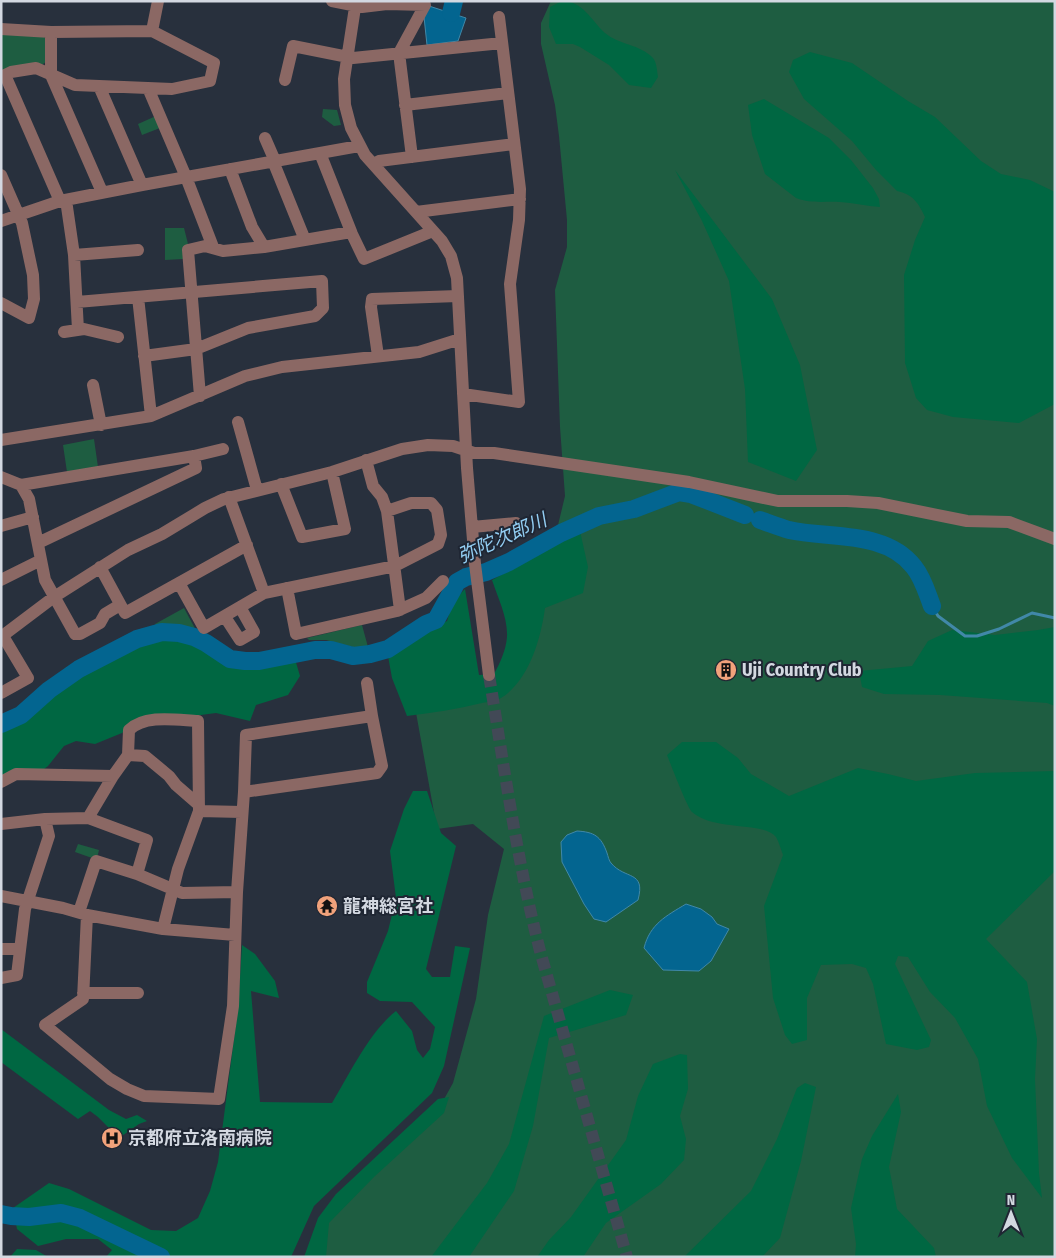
<svg xmlns="http://www.w3.org/2000/svg" width="1056" height="1258" font-family="'Fira Sans Condensed','Noto Sans JP',sans-serif">
<style>
.green{fill:#1e5d41}
.forest{fill:#006742}
.water{fill:#036590;stroke:#4188a8}
.lines{fill:none;stroke-linecap:round;stroke-linejoin:round}
.stream{stroke:#4188a8;stroke-width:3}
.river{stroke:#036590;stroke-width:18}
.minor-tunnel{stroke:#424956;stroke-width:12;stroke-dasharray:12 6;stroke-linecap:butt}
.minor{stroke:#8b6864;stroke-width:12}
.labels{text-anchor:middle;dominant-baseline:central;stroke-width:4;stroke-linejoin:round;paint-order:stroke}
.poi-label{font-size:18px;font-weight:bold;fill:#d3d8e1;stroke:#1f2633;text-anchor:start}
.water-label{font-size:19px;font-style:italic;fill:#93cef3;stroke:#1f2633}
</style>
<rect width="100%" height="100%" fill="#28303d"/>
<path class="green" d="M551,1H1055V1257H308L321,1220L443,1101L453,1083L476,999L488,915L504,849L473,824L437,829L415,707L501,690L548,567L565,496L560,427L555,290L567,247V220L559,136L555,105L541,44V23Z
M1,34L42,35L47,40L46,62L40,66L1,72Z
M323,109L337,110L341,125L334,126L322,117Z
M156,116L160,128L142,135L138,124Z
M165,228H184L188,244L183,259L165,260Z
M94,439L98,467L67,472L63,445Z
M184,608L198,634L167,628L158,630L155,624Z
M362,625L368,647H353L326,640H309L307,638Z
M78,844L99,850L97,858H92L75,852Z"/>
<path class="forest" d="M562,1C583,1 591,20 605,33C619,45 640,44 653,58C657,63 657,71 658,77L651,88L629,85L609,65L580,47L573,44H556L549,27L550,7Z
M810,52L852,63L908,101L935,117L981,161L1001,174L1030,180L1055,192V404L1019,423L953,417L927,410L916,398L905,363L904,275L915,240L925,217C919,204 913,194 897,191L876,170L852,141L804,99L789,72L793,60Z
M764,99L829,138L851,160L873,188L879,199L880,207C867,206 853,203 840,202C825,201 812,204 796,198L765,174L752,135L748,105Z
M675,170L772,299L800,365L817,450L796,481L748,462L745,389L729,281L702,221Z
M580,531L588,567L583,593L545,608C541,638 529,681 501,698C496,701 488,702 482,703C457,709 432,713 407,716L392,678L388,656L423,633L447,621L453,601L465,589L479,675L494,674C500,663 506,650 507,637C508,618 498,598 492,580Z
M1055,627V706L1047,703L940,695L884,694L862,687L859,671L912,666L928,641L952,630L995,635L1038,630Z
M172,638L199,645L224,663L254,665L295,659L300,676L288,695L256,705L250,721L216,713L193,716H143L122,733L95,744L76,741L64,746L48,766L35,776L1,778V730L30,718L54,692L106,660L140,644Z
M682,742H716L738,758L751,774L789,796L858,768L888,774L916,781L975,773L1055,771V871L986,939L1027,982L1037,1039L1035,1079L1039,1173L1042,1198L1012,1158L987,1106L978,1059L955,1018L930,992L908,957L898,956L895,964L931,1040L929,1047L917,1050L886,1044L873,984L866,968L852,964L821,965L807,998V1040L792,1044L785,1035L773,998L764,906L783,855C781,850 779,842 776,837C764,821 715,832 692,812C687,807 671,765 667,755Z
M413,791H427L441,833L456,846L426,969L432,977H450L455,946L470,948L444,1066L432,1093L314,1206L291,1257H106L112,1250L98,1239H66L38,1246L17,1229L13,1208L49,1183L69,1189L151,1230L176,1231L198,1218L210,1191L218,1162L238,1008L242,945L255,954L275,981L279,998L251,991L260,1102L332,1103C349,1075 370,1031 396,1011L412,1031L417,1050L423,1058L430,1049L435,1027L412,1002L380,1001L367,993V982L388,931L396,898L390,851L404,809Z
M610,990L633,995L626,1015L549,1038L533,1126L514,1191L469,1257H431L487,1183L509,1144L544,1016Z
M1,1029L109,1110L126,1119L137,1115L147,1121L139,1124L119,1138L98,1117L90,1111L78,1119L1,1062Z
M680,1054L687,1055L688,1089L680,1116L686,1139L684,1160L661,1184L606,1223L583,1257H537L549,1240L571,1217L626,1140L638,1096L653,1064Z
M805,1083L816,1087L801,1161L780,1238L762,1257H684L751,1191L777,1139L797,1088Z
M898,1094L901,1112L889,1167L897,1209L934,1248L936,1257H855L856,1244L851,1208L862,1159L872,1136Z
M449,1097L444,1113L374,1177L329,1223L326,1257H304L318,1218L336,1194L438,1099Z
M17,1249L36,1250L48,1257H10Z"/>
<path class="water" d="M429,6L466,18L458,41L427,45L424,17Z
M577,831C594,832 601,836 607,853C608,856 609,861 611,863C625,880 646,870 638,900L606,922L594,919L584,904L562,862L561,842L567,835Z
M686,904L701,909L712,917L717,924L729,929L711,961L699,971L663,970L644,948C650,924 666,916 686,904Z"/>
<g class="lines">
<path class="stream" d="M932,606L938,616L965,636H977L999,629L1032,613L1055,618"/>
<path class="river" d="M451,13L454,1
M760,520C769,523 779,527 789,530C829,539 886,530 914,567C923,578 927,593 932,606
M1,724L21,715L49,690L79,669L137,639L162,632L179,633L194,637L206,643L230,659L245,661H259L315,650H331L353,656L370,654L388,649L426,624L436,620L457,582L466,577L486,572L509,562L561,533L599,516L634,509L679,492L691,494L745,515
M1,1214L11,1216L29,1217L61,1213L80,1218L161,1257"/>
<path class="minor-tunnel" d="M489,675C504,767 517,860 540,951L627,1257"/>
<path class="minor" d="M332,1L362,7L387,4L425,5L399,53L412,157
M356,1L344,79L345,105L351,128L365,155L442,241L451,256L457,278L467,468L475,564L489,675
M1,29L51,32
M152,31L158,1
M5,75L60,201
M1,77L11,72L36,68L75,85L172,89L210,81L214,63L152,31L51,32V75L102,192
M285,80L293,46L353,58L502,43
M99,86L142,185
M148,88L186,177L213,247
M405,105L508,93
M265,138L275,161
M320,153L352,234L364,259L433,231
M273,161L305,240
M373,164L379,161L514,144
M230,169L252,227L264,247
M1,175L22,223L33,275L34,299L29,318L1,303
M66,200L74,255L78,330
M416,212L520,199
M1,221L60,201L142,185L359,146
M74,255L138,250
M138,297L151,416
M77,302L322,281L323,308L315,316L248,328L196,349L144,356
M64,332L84,329L118,337
M378,356L371,307L372,299L458,296
M93,385L101,425
M463,394L519,402L510,284L519,220L520,189L499,17
M200,396L188,250L205,246L223,251L264,247L351,232
M238,422L257,490
M1,440L151,416L245,376L282,367L419,352L460,339
M366,460L373,486L382,497L387,511L400,610
M1,477L21,485L29,499L45,580L75,634H80L100,623L105,614L120,605
M281,484L302,537L345,529L332,472
M21,485L194,456L223,449
M229,497L264,593
M1,526L33,517
M472,527L516,523
M38,543L196,468L194,456
M100,567L125,613L247,545
M1,580L41,560
M179,583L204,628L264,593L395,566L438,544L441,535L437,510L431,503H411L387,511
M287,588L296,634L397,611L426,598L443,581
M225,617L240,640L254,632L240,607
M1,637L54,597L128,550L162,534L205,508L224,499L332,472L402,449L428,445L453,446L474,453H494L689,482L778,501H847L878,503L967,521L1009,522L1055,539
M367,683L372,716
M1,693L28,678L3,636
M372,716L382,766L377,773L244,792L246,735Z
M128,755L145,756L169,776L176,785L199,805
M1,782L16,774L113,776
M199,811L242,812
M88,818L113,776L128,755L129,730C145,714 177,720 198,721L199,811L178,869L163,929
M1,824L45,819L88,818L147,840L137,874
M1,896L63,908L87,915L163,929L235,935
M79,912L96,861L137,874L182,893L237,892
M87,915L83,999L45,1025L110,1079L127,1089L144,1096L219,1099L233,1006L237,892L244,792
M1,949H19
M1,978L17,975L25,909L49,836L45,819
M83,993H138"/>
</g>
<defs>
<g id="building-disc" transform="scale(1.125)"><circle r="9.5" fill="#f1a27b" stroke="#1f2633"/><path d="M-4-6H4V6H1V3H-1V6H-4ZM-2.5-4.3h1.7v1.8h-1.7ZM.8-4.3h1.7v1.8H.8ZM-2.5-1h1.7V.8h-1.7ZM.8-1h1.7V.8H.8Z" fill="#111"/></g>
<g id="temple-disc" transform="scale(1.125)"><circle r="9.5" fill="#f1a27b" stroke="#1f2633"/><path d="M0-6L5-2H3V0L6.5 2.5H4V6H1.5V3h-3V6H-4V2.5H-6.5L-3 0V-2H-5Z" fill="#111"/></g>
<g id="hospital-disc" transform="scale(1.125)"><circle r="9.5" fill="#f1a27b" stroke="#1f2633"/><path d="M-5-5h3v3.5h4V-5h3V5h-3V1.5h-4V5h-3Z" fill="#111"/></g>
</defs>
<g fill-rule="evenodd">
<use href="#building-disc" x="726" y="670"/>
<use href="#temple-disc" x="327" y="906"/>
<use href="#hospital-disc" x="112" y="1138"/>
</g>
<g class="labels">
<g class="poi-label">
<text x="742" y="670">Uji Country Club</text>
<text x="343" y="906">龍神総宮社</text>
<text x="128" y="1138">京都府立洛南病院</text>
</g>
<g class="water-label">
<text transform="translate(502 538) rotate(-24)">弥陀次郎川</text>
</g>
</g>
<rect width="1056" height="1258" fill="none" stroke="#d3d8e1" stroke-width="5"/>
<g transform="translate(1011 1213)" stroke="#1f2633" stroke-width="4" paint-order="stroke">
<path d="M0-4L9 19L0 12L-9 19Z" fill="#d3d8e1"/>
<text y="-8" font-size="14" font-weight="bold" text-anchor="middle" fill="#d3d8e1">N</text>
</g>
</svg>
